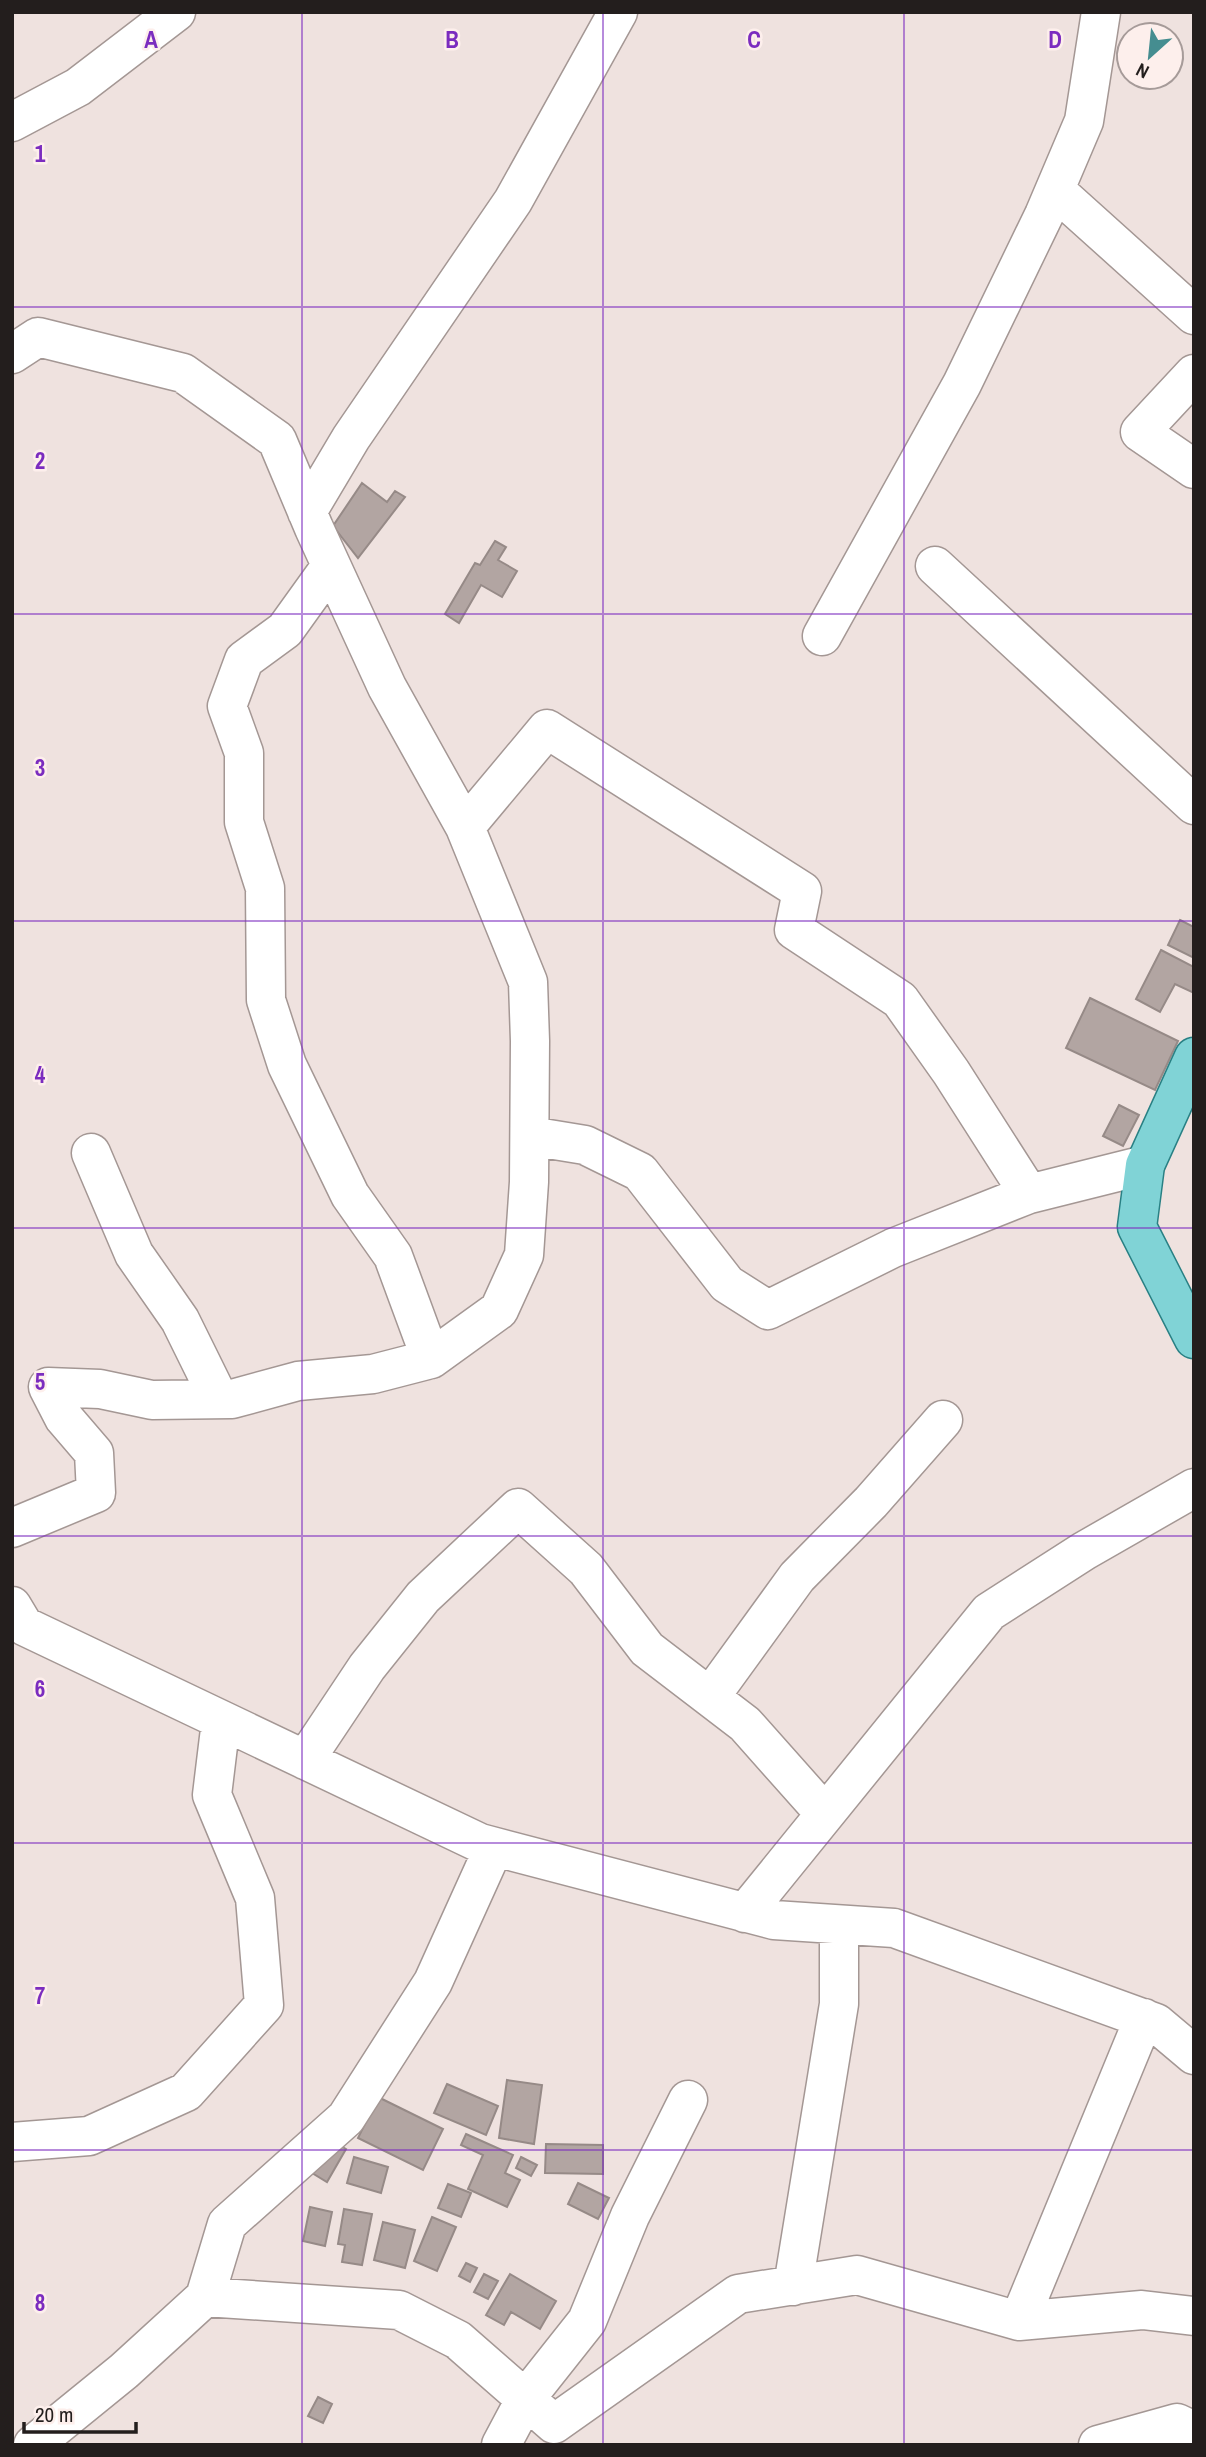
<svg xmlns="http://www.w3.org/2000/svg" width="1206" height="2457" font-family="'Archivo Narrow',sans-serif">
<style>
.building{fill:#b2a5a2;stroke:#968a87;stroke-width:2}
.lines{fill:none;stroke-linecap:round;stroke-linejoin:round}
.minor-casing{stroke:#a49794;stroke-width:41}
.major-casing{stroke:#298084;stroke-width:41}
.minor{stroke:#fff;stroke-width:38}
.major{stroke:#80d3d6;stroke-width:38}
.grid{fill:none;stroke:#7b2cbf;stroke-width:2;stroke-opacity:0.55}
.grid-label{font-size:23px;text-anchor:middle;font-weight:bold;fill:#7b2cbf;stroke:#fdefec;stroke-width:5;stroke-linejoin:round;paint-order:stroke}
</style>
<rect width="100%" height="100%" fill="#efe2df"/>
<path class="building" d="M362,483L387,502L395,491L405,497L358,558L333,526Z
M495,541L506,547L498,560L517,571L502,597L481,585L459,623L445,614L475,563L480,565Z
M1180,920L1194,927V958L1168,945Z
M1161,950L1194,967V993L1175,984L1160,1012L1136,999Z
M1090,998L1178,1041L1155,1090L1066,1048Z
M1119,1105L1139,1115L1123,1146L1103,1136Z
M507,2080L542,2085L534,2144L499,2138Z
M447,2084L498,2106L486,2135L434,2113Z
M378,2097L443,2129L423,2170L358,2138Z
M466,2134L513,2155L505,2173L520,2180L507,2207L468,2189L483,2155L461,2145Z
M331,2140L346,2149L327,2182L312,2173Z
M546,2144L603,2145V2174L545,2173Z
M354,2157L388,2167L381,2193L347,2183Z
M521,2157L537,2165L531,2176L516,2168Z
M578,2183L609,2198L598,2219L568,2204Z
M448,2184L471,2193L461,2217L438,2208Z
M310,2207L332,2212L325,2246L303,2241Z
M344,2209L372,2214L362,2265L342,2262L345,2245L338,2244Z
M432,2217L456,2227L437,2271L414,2261Z
M383,2222L415,2230L405,2268L374,2260Z
M466,2263L477,2268L470,2282L459,2276Z
M484,2274L498,2281L488,2299L474,2292Z
M510,2274L556,2301L540,2329L511,2312L504,2325L486,2315Z
M318,2397L332,2404L323,2423L308,2416Z"/>
<g class="lines">
<g class="minor-casing">
<path id="minor" d="M12,122L78,87L176,12
M1055,190L1194,315
M12,354L38,337L183,373L277,440L314,528L387,687L465,827L528,982L530,1041L529,1182L524,1255L499,1310L431,1359L373,1374L298,1381L232,1399L152,1400L100,1389L48,1387L64,1418L94,1453L96,1493L12,1528
M1194,374L1140,432L1194,469
M307,512L351,438L513,201L618,12
M331,566L285,630L244,660L227,706L244,753V822L265,888L266,1000L287,1065L350,1195L393,1256L431,1359
M935,566L1194,805
M822,636L962,384L1044,215L1084,121L1101,12
M465,827L547,729L802,891L794,930L900,1000L951,1072L1029,1194
M530,1136L585,1145L640,1172L727,1284L768,1310L893,1248L1029,1194L1145,1165
M91,1153L134,1254L180,1320L219,1399
M12,1606L24,1626L480,1843L774,1920L894,1928L1156,2023L1194,2055
M710,1697L797,1577L871,1502L943,1420
M305,1760L367,1667L423,1597L518,1508L586,1569L647,1649L745,1724L825,1814
M745,1913L989,1612L1084,1551L1194,1488
M12,2142L89,2136L186,2092L264,2005L255,1898L212,1795L221,1721
M793,2286L839,2004V1925
M205,2297L399,2310L458,2340L554,2424L738,2294L857,2275L1019,2321L1142,2310L1194,2316
M1019,2321L1144,2018
M33,2445L124,2371L205,2297L227,2224L346,2118L433,1982L494,1847
M501,2445L526,2398L587,2321L630,2216L688,2100
M1098,2445L1177,2423L1194,2431"/>
</g>
<g class="major-casing">
<path id="major" d="M1194,1057L1145,1165L1137,1227L1194,1339"/>
</g>
<use href="#minor" class="minor"/>
<use href="#major" class="major"/>
</g>
<path class="grid" d="M302,12V2445M603,12V2445M904,12V2445M12,307H1194M12,614H1194M12,921H1194M12,1228H1194M12,1536H1194M12,1843H1194M12,2150H1194"/>
<g class="grid-label">
<text x="151" y="48">A</text>
<text x="452" y="48">B</text>
<text x="754" y="48">C</text>
<text x="1055" y="48">D</text>
<text x="40" y="162">1</text>
<text x="40" y="469">2</text>
<text x="40" y="776">3</text>
<text x="40" y="1083">4</text>
<text x="40" y="1390">5</text>
<text x="40" y="1697">6</text>
<text x="40" y="2004">7</text>
<text x="40" y="2311">8</text>
</g>
<rect width="1206" height="2457" fill="none" stroke="#231e1d" stroke-width="28"/>
<g transform="translate(1150 56) rotate(207)"><circle r="33" fill="#fdefec" stroke="#a69b99" stroke-width="2"/>
<path d="M0-5L12 26L0 18L-12 26Z" fill="#458d90"/>
<text y="-10" font-size="19" font-weight="bold" text-anchor="middle" fill="#231e1d">N</text>
</g>
<path d="M24 2422v10h112v-10" fill="none" stroke="#231e1d" stroke-width="3.5"/>
<text x="35" y="2422" font-size="21" fill="#231e1d" stroke="#fdefec" stroke-width="5" paint-order="stroke">20 m</text>
</svg>
